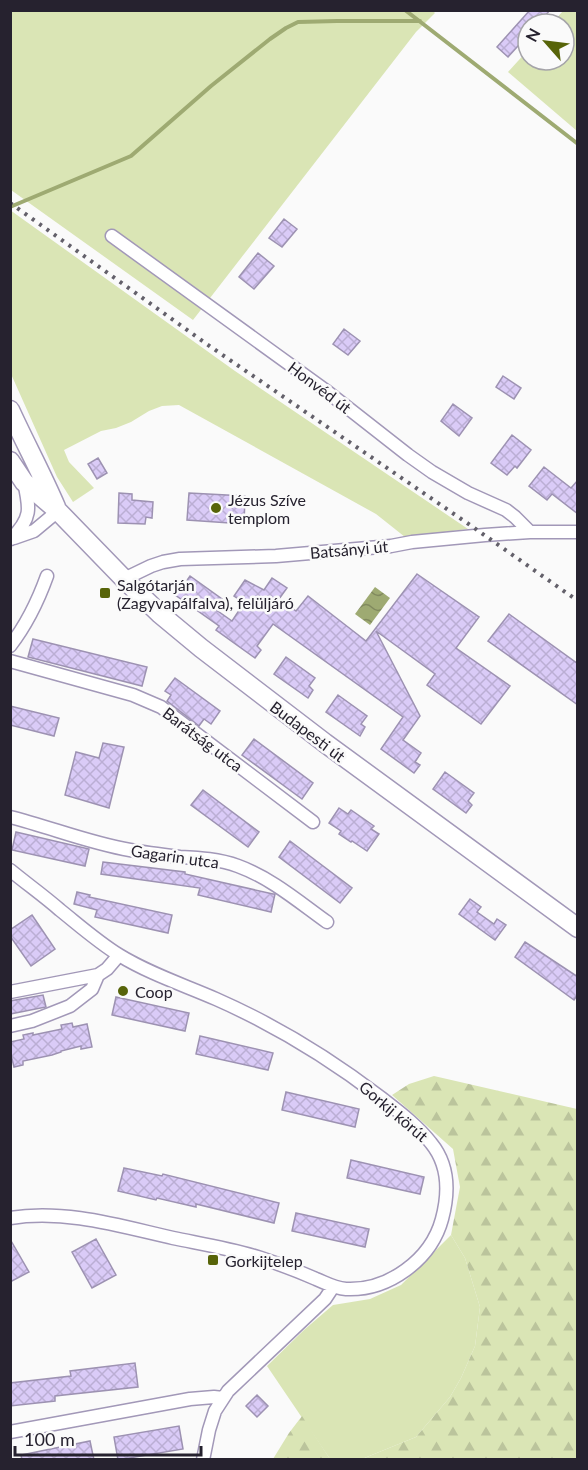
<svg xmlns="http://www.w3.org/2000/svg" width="588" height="1470" font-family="Lato,sans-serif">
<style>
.green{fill:#dae5b5}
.forest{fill:url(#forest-firs)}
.water{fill:url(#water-waves)}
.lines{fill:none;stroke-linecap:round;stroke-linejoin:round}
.stream{stroke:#9eaa72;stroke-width:4}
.building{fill:url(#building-cross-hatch);stroke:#9d92b2;stroke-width:1.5}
.street-casing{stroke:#a298b8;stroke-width:15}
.primary-casing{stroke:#a298b8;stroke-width:21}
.street{stroke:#fff;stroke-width:12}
.primary{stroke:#fff;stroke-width:18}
.rail{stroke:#63606a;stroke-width:4;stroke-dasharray:3 6;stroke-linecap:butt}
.poi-dot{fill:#576409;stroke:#fafafa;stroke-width:2}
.labels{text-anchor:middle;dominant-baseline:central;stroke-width:5;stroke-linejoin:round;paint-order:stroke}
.street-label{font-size:16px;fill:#26222f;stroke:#fafafa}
.poi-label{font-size:16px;fill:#26222f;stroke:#fafafa;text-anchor:start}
</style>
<defs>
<pattern id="forest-firs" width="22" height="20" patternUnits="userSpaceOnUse" patternTransform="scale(1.5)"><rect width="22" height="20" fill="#dae5b5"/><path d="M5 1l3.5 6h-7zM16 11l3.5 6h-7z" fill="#bbc49c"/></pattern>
<pattern id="water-waves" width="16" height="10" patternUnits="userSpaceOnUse" patternTransform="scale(1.5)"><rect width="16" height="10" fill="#9eaa72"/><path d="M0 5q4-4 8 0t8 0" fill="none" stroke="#818a5e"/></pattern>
<pattern id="building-cross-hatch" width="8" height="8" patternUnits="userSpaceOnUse" patternTransform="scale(1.5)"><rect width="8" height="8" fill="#dacbf7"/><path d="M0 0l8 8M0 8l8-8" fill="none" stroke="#bbaed4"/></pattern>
</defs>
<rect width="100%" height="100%" fill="#fafafa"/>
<path class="green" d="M432,10L435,13L416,32L193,320L11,190V11Z
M563,11H577V131L508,72L528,50V60H564V24H551Z
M10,210L235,371L468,529L405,537L376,514L179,405L162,406L149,411L131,422L116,428L101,431L64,450L69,462L94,488L73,502L57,477L11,374Z
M451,1235L465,1258L480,1307L475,1346L461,1378L450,1397L416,1437L362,1459H330L267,1366L304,1330L333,1305L370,1299L401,1285Z"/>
<path class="forest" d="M434,1076L577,1109V1459H362L416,1437L450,1397L461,1378L475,1346L480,1307L465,1258L451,1235L460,1187L453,1149L392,1095L409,1084Z
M302,1416L330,1459H273L289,1433Z"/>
<path class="water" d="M375,587L390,598L370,625L355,614Z"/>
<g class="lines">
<path class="stream" d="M405,10L578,144
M10,207L131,156L211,86L270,39L286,28L298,22L337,21H420"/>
</g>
<path class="building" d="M530,10H550L538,24H528V35L508,57L497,47Z
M284,219L297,229L282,247L269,238Z
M258,253L274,266L254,289L239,277Z
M344,329L360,341L348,355L333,344Z
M503,376L521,388L514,399L496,387Z
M453,404L472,418L459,436L441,421Z
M512,435L531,450L517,468L515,466L507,475L491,463Z
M98,458L107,473L97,479L88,464Z
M544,467L571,488L578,480V514L552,494L547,500L529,486Z
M119,493L132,494V500L153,502L152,518L146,517L145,524L118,523Z
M189,493L245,496L244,524L187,520Z
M417,574L479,617L456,648L510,686L481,724L427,685L435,674L376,631L420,716L403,740L421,753L415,762L420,765L414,773L381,749L403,717L273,624L257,646L261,650L255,658L216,630L219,626L171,592L178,583L183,586L190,576L222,599L215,609L232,621L244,603L234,596L245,580L264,590L272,578L287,588L279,599L296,611L308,596L366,641Z
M509,614L578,664V705L488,641Z
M33,639L147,667L142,686L28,657Z
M286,657L315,678L309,686L313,690L308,698L274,674Z
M175,678L220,711L211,724L204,719L199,726L167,701L171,695L165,691Z
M338,695L367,716L361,724L365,727L360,736L326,712Z
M10,706L59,718L54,736L10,725Z
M254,739L313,783L302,799L242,755Z
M103,743L124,747L109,808L65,795L76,752L99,758Z
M445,772L474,793L468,801L472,805L466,813L433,789Z
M203,790L259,832L248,847L191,805Z
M339,808L348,814L351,810L374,826L371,829L379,834L367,851L352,841L351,842L339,834L341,831L329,823Z
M16,832L89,849L85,866L12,850Z
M290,841L352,888L340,903L279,857Z
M103,862L185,872V874L273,894H275L271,912L198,895L200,888L101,874Z
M77,892L90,895L89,897L172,915L168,933L95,917L97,910L74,904Z
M470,899L481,907L477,912L494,924L497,919L506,925L495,940L459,914Z
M32,915L55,949L31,966L10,936V930Z
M525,942L578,977V994L574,1000L515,957Z
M43,995L46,1007L10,1014V1001Z
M116,997L189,1013L185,1031L112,1015Z
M72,1023L73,1027L87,1024L92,1047L81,1049V1046L61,1051V1052L52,1055L23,1061V1065L14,1067L10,1051V1042L24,1039L23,1035L33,1033V1035L62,1029L61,1025Z
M200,1036L273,1053L268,1070L196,1054Z
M286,1092L359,1109L355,1127L282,1110Z
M351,1160L424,1177L420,1194L347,1178Z
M124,1168L162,1176L163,1174L279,1203L274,1223L196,1204V1207L157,1198L156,1200L118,1191Z
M296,1213L369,1229L365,1247L292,1231Z
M10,1239L29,1272L10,1282Z
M96,1239L116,1275L92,1288L72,1252Z
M135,1363L138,1387L55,1396V1401L10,1406V1383L71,1376L70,1371Z
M257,1395L268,1406L257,1417L246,1406Z
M179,1426L183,1449L118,1460L114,1437Z
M90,1441L94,1460H22L21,1455Z"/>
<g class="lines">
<g class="street-casing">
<path id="street" d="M112,236L325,390L408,455L432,472L468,493L506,510L515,517L530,532
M14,538L34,531L58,511
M11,539C32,518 30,509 24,482
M124,579L151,566L163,562L180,559L276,556L391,546L412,542L485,535L530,532H578
M10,646C27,624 38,601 47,576
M10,661L133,695L161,707L313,822
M10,817C50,827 89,843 130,850C146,853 163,855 180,857C200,858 219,859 238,866C271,878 299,902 327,922
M10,870C27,884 44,896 60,910C80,926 98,942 119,955C150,974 184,985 216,999C275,1025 329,1058 380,1097C398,1111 417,1125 431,1143C449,1165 449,1193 442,1219C431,1260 388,1291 346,1289C334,1288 326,1283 316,1279C298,1271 279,1264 261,1258C233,1249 202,1244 173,1238C120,1226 65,1209 10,1218
M10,992L98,975L107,969L119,955
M10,1026L32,1021L70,1006L92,989L98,975
M10,1432L190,1399L214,1397L223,1398
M203,1460L209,1430L215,1411L228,1391L325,1299L333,1287"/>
</g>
<g class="primary-casing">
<path id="primary" d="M10,410C25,443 42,474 56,507
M10,461L24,482L58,511L124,579L160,614L201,648L325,743L578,928"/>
</g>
<use href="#street" class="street"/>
<use href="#primary" class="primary"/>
<path class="rail" d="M10,203L211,347L470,525L578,601"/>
</g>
<g class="poi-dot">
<circle cx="216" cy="508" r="6"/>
<rect x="99" y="587" width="12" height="12" rx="3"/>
<circle cx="123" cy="991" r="6"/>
<rect x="207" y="1254" width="12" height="12" rx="3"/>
</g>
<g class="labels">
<g class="street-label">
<text transform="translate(320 387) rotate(37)">Honvéd út</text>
<text transform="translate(349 549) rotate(-5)">Batsányi út</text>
<text transform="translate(308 731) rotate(37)">Budapesti út</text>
<text transform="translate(203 739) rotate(37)">Barátság utca</text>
<text transform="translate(175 856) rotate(8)">Gagarin utca</text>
<text transform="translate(394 1111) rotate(40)">Gorkij körút</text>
</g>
<g class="poi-label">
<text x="228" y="499">Jézus Szíve<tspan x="228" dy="18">templom</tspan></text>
<text x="117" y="584">Salgótarján<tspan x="117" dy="18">(Zagyvapálfalva), felüljáró</tspan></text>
<text x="135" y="991">Coop</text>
<text x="225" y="1260">Gorkijtelep</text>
</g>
</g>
<rect width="588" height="1470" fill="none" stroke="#26222f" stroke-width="24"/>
<g transform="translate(546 42) rotate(298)"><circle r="28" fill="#fafafa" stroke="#a5a4a9" stroke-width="1.5"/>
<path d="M0-4.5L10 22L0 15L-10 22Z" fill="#576409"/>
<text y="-9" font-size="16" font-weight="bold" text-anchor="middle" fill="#26222f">N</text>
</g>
<path d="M15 1446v9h186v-9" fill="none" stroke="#26222f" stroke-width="3"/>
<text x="24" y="1446" font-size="18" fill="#26222f" stroke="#fafafa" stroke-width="4.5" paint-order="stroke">100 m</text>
</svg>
